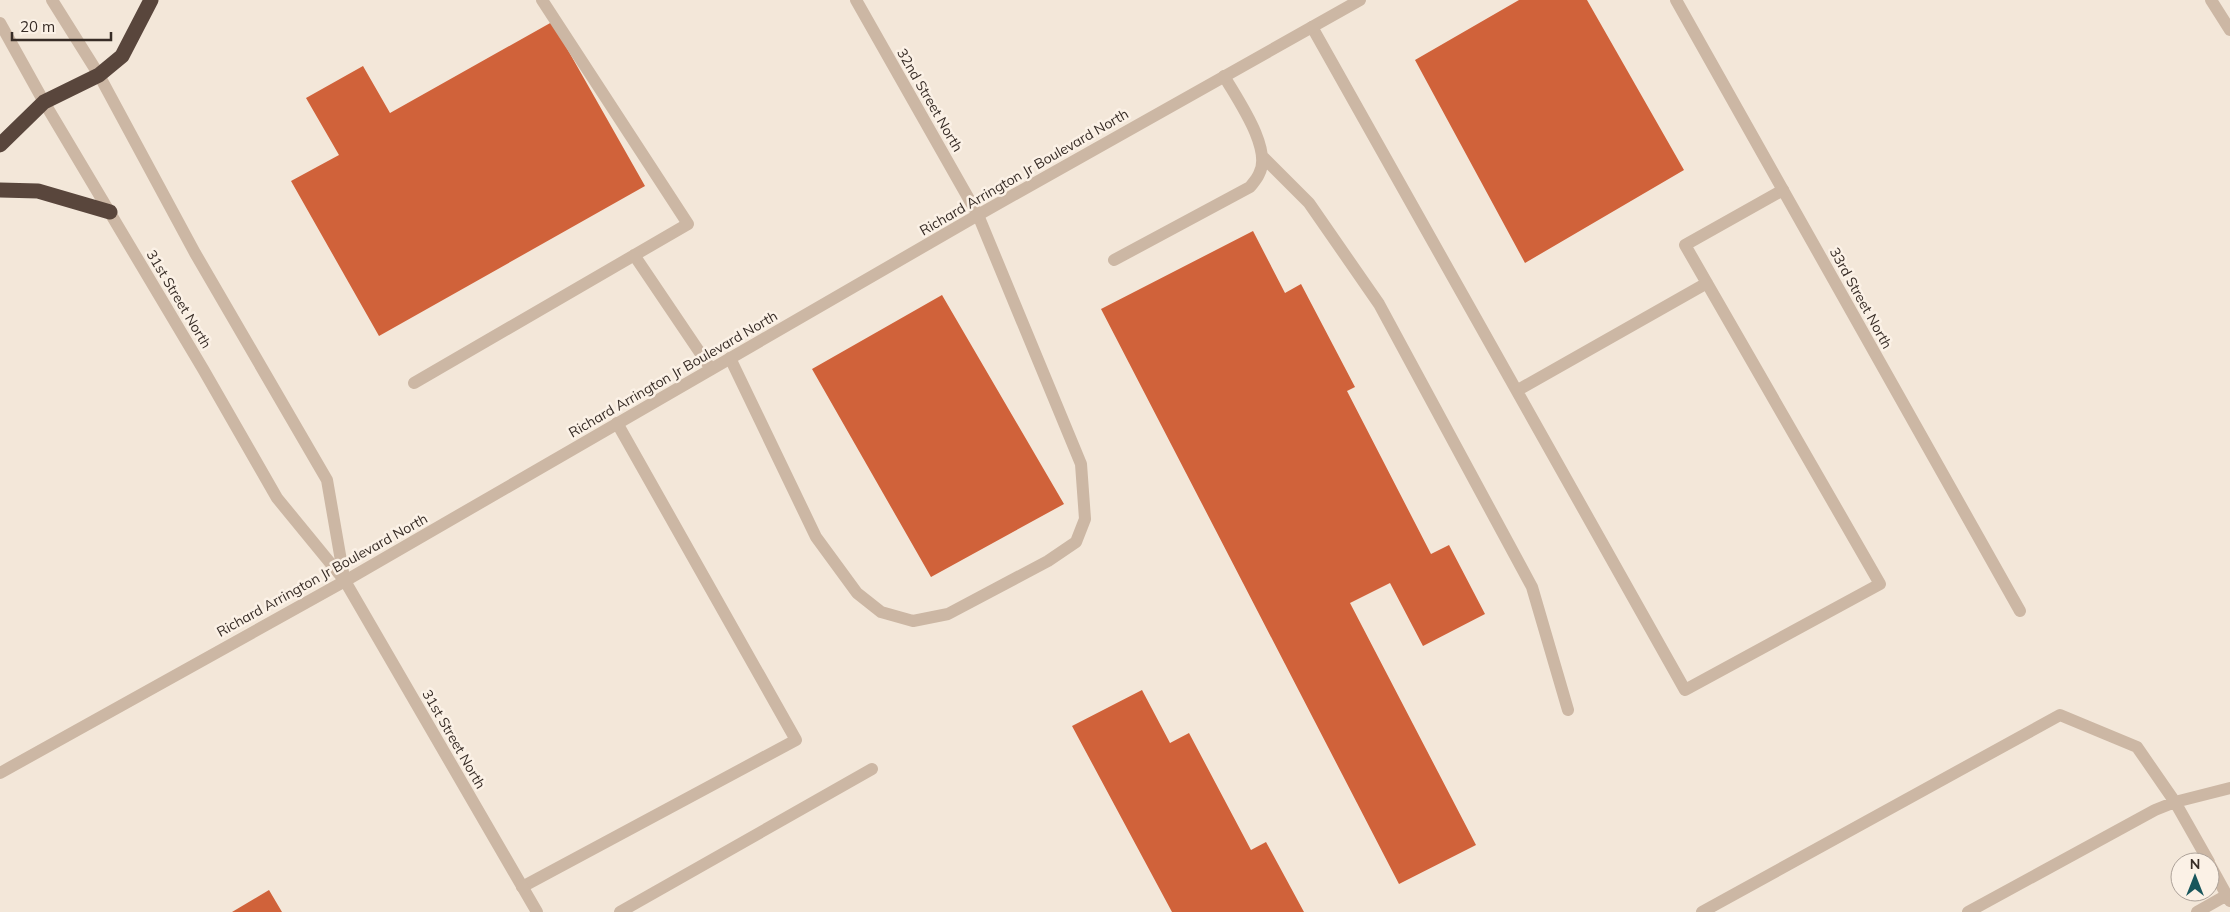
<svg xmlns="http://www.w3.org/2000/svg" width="2230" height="912" font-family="Mulish,sans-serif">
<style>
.building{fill:#d0623a}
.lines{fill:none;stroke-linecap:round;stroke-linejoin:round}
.service{stroke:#ccb7a4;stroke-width:12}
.minor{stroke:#ccb7a4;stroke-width:12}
.tertiary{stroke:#ccb7a4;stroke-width:12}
.motorway{stroke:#59463c;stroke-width:15}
.labels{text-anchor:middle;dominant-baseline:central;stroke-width:5;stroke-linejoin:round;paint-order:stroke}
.street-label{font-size:14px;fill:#372c26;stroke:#fbf1e6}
</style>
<rect width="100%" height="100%" fill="#f3e7d9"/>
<path class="building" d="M1519,0H1587L1684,170L1525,263L1415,60Z
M552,22L645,186L379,336L291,181L339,155L306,98L363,66L390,113Z
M1253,231L1285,293L1301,284L1355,387L1347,391L1431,554L1449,545L1485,614L1423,646L1390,583L1350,603L1476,845L1399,884L1101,309Z
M942,295L1064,504L931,577L812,369Z
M1142,690L1170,743L1189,733L1251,850L1266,842L1304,912H1172L1072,726Z
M269,890L282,912H232Z"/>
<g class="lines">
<path class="service" d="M2211,0L2230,30
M1312,27L1685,690L1880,584L1685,245L1783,190
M1262,156L1309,203L1379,304L1532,587L1568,710
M634,255L711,369
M1114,260L1250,187C1253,183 1257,179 1259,174C1273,149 1237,99 1224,76
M730,358L816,537L857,593L881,612L913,621L948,614L1048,561L1076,542L1085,519L1081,464L978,215
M414,383L688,224L542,0
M1518,390L1707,283
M2210,865L2230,901
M522,887L796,740L617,423
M620,912L872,769
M1702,912L2060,715L2137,747L2175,802L2230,788
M1968,912L2155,810L2175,802L2209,862
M2197,912L2227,895"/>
<path class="minor" d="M856,0L978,215
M1676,0L2020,611"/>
<path class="tertiary" d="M52,0L99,75L195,253L327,480L344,578
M0,23L44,102L203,369L277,498L345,581L537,912
M0,773L345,581L978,215L1360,0"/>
<path class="motorway" d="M0,145L44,102L99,75L122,56L151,0
M0,190L38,191L110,212"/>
</g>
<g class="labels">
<g class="street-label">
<text transform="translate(930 100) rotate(60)">32nd Street North</text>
<text transform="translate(1024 172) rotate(-30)">Richard Arrington Jr Boulevard North</text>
<text transform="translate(1861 298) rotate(61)">33rd Street North</text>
<text transform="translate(179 299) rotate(59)">31st Street North</text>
<text transform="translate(673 374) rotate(-30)">Richard Arrington Jr Boulevard North</text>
<text transform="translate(322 575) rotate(-29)">Richard Arrington Jr Boulevard North</text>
<text transform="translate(454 739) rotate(60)">31st Street North</text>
</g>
</g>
<g transform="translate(2195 877)"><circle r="24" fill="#fbf1e6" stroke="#ada299"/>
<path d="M0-4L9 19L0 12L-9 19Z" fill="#18565c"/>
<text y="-8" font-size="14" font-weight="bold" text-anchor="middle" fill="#372c26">N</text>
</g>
<path d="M12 32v8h99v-8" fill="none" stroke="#372c26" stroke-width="2.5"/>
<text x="20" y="32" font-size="15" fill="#372c26" stroke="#fbf1e6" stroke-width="4" paint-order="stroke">20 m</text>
</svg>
